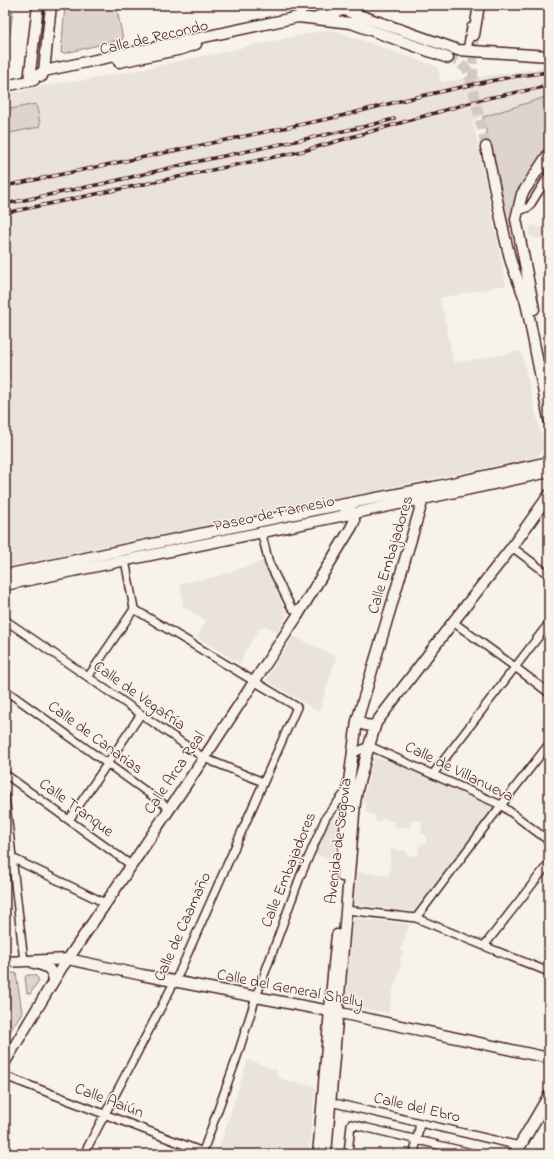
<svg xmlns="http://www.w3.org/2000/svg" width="554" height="1159" font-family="'Indie Flower',sans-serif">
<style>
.built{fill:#eae3da}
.green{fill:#ded4cc;stroke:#947a7c}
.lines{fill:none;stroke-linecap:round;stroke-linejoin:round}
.secondary-tunnel{stroke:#d4c9c2;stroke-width:10;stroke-dasharray:10 5;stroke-linecap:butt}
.street-casing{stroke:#4a1f2b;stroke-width:10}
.secondary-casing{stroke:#4a1f2b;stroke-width:13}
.primary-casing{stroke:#4a1f2b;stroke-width:14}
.street{stroke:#f7f3e8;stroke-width:7}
.secondary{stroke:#f7f3e8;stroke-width:10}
.primary{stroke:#f7f3e8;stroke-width:11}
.rail-casing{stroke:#4a1f2b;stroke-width:3.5}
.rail{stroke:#f7f3e8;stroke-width:2;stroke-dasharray:6;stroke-linecap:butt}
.labels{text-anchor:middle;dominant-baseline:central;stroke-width:3;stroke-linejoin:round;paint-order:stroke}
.street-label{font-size:16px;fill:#4a1f2b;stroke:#f7f3e8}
</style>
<rect width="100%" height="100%" fill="#f7f3e8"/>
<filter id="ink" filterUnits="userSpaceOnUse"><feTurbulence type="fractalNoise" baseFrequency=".025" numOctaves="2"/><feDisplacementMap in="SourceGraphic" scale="8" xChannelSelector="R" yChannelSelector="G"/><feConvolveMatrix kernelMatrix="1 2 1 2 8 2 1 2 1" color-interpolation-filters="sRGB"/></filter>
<g filter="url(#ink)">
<path class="built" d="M333,30L438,67L441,82L549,67V96L473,120L506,285L440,298L454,363L521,351L544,447L538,457L5,567V95L37,87L66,82L80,81L157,66L315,32Z
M531,225L549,230V241L528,235Z
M263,561L287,615L277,632L264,625L262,628L261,627L242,656L244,657L240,664L197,637L206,621L183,606L180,584L218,576Z
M293,636L336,657L319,712L266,680Z
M374,757L395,763L495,807L415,912L354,904L357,872L389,875L391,849L407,851V855L418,856L420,844H424L426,842V836L424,834L421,833L422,821L412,820L411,828L393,826L394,821L381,819L380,822L375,821L376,815L365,812L367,804L363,803Z
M330,816L338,822L334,859L313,854Z
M5,865L10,909H5Z
M353,918L410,924L400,950L403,952L400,961L402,962L393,990L388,1013L346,1005Z
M248,1060L277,1070L275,1075L284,1080L315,1086L309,1154H217Z"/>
<path class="green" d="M65,5H116L123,39L66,53H61Z
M13,11L10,33L9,34L5,35V18Z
M549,96V147L524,184L518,191L514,214V226L507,227L483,117Z
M36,104L40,123L39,127L5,134V110Z
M5,973H16L22,1012L5,1040Z
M27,975H35L39,980L30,994L27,993L25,977Z"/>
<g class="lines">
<path class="secondary-tunnel" d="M448,58L458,61L468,71L474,94L486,147
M473,79L474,35"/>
<g class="street-casing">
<path id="street" d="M298,17L301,12L305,5
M467,51L471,27
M517,212L529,207L549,175
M261,531L269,563L290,605L293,609H302
M512,547L549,575
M5,620L88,677L204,758L263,782
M453,622L515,667L549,693
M88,677L134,609
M5,690L169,808
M352,754L369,746L501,805L549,841
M5,774L131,865
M433,774L549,623
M5,796L24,961
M69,820L141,714
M12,858L105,903
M346,910L416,918L484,946L549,972
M416,918L499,808L549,744
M484,946L549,863
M5,1076L203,1152
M328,1101L330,1102L520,1146
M84,1154L179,973L297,707L134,609L125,560
M202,1154L236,1060L256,997L300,877L326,817L348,789
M348,1154L351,1124L476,1154
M414,1154L420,1123"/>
</g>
<g class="secondary-casing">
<path id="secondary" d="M330,5L458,50L549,56
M319,16L344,10
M474,35L479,5
M119,62L182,49L196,44
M42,76L44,71L51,5
M29,81L44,71L298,17L351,23L448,58
M29,81L38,5
M5,86L34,80
M486,147L505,238L511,262L525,299L528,312L549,419
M534,309L516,219L522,194L549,153
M5,575L314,510L434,487L549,462
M5,585L423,499L549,472
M357,721L365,725L375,726
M342,876L348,789L357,721L423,499L425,494L434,487
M5,962L68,959L142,975L345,1014L549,1058
M34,963C46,966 51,967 54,979
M5,1062L62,967L68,959L204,758L296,618L351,528L354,522V513L349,508L340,505
M318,1154C325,1081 329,1008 337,935
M326,1154L355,802L358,786L369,746L376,723L453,622L512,547L549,495"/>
</g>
<g class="primary-casing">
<path id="primary" d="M515,1154L549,1096"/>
</g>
<use href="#street" class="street"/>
<use href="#secondary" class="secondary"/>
<use href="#primary" class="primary"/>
<g class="rail-casing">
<path id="rail" d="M5,186L337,117L408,99L475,84L511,77L549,72
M5,204L106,183L195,162L367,126L394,119
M5,213L303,151L459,106L488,98L549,86"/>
</g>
<use href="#rail" class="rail"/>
</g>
</g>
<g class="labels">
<g class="street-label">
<text transform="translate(154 38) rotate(-13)">Calle de Recondo</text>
<text transform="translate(274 514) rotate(-12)">Paseo de Farnesio</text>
<text transform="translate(391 555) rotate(-73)">Calle Embajadores</text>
<text transform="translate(139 696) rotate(35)">Calle de Vegafría</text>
<text transform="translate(95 738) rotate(36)">Calle de Canarias</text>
<text transform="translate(459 772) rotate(26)">Calle de Villanueva</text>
<text transform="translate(175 773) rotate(-56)">Calle Arca Real</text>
<text transform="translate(76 808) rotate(36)">Calle Tranque</text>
<text transform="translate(339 841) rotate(-83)">Avenida de Segovia</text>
<text transform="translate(289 870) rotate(-68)">Calle Embajadores</text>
<text transform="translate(183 927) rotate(-66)">Calle de Caamaño</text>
<text transform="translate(290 989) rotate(11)">Calle del General Shelly</text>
<text transform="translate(109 1101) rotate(21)">Calle Aaiún</text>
<text transform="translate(417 1108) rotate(13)">Calle del Ebro</text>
</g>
</g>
<rect width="554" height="1159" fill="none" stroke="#f7f3e8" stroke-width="20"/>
<rect x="10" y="10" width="534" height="1139" fill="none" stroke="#4a1f2b" stroke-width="1.5" filter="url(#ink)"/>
</svg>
